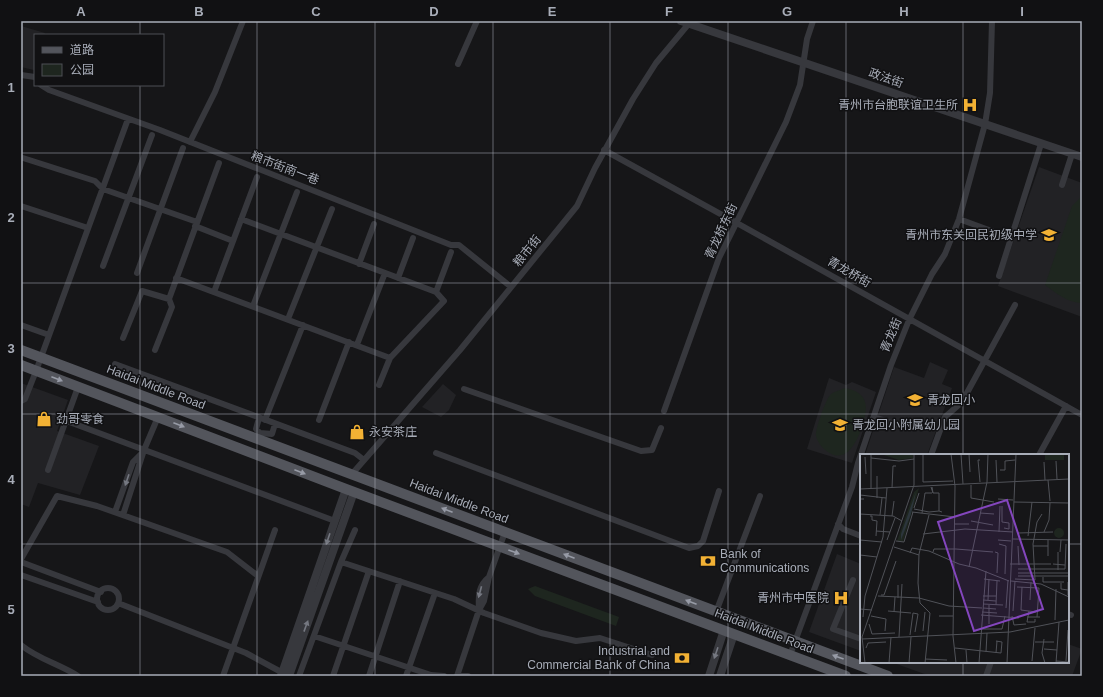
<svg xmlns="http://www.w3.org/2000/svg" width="1103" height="697" font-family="Helvetica,'Noto Sans SC',sans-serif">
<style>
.built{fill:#222225}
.green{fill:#1e261f}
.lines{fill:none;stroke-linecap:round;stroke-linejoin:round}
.minor{stroke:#37383d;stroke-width:6}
.tertiary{stroke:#37383d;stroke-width:8}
.primary{stroke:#53555c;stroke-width:10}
.oneway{fill:#979ba6}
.oneway2{fill:#757881}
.grid{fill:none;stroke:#a8adb8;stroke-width:1;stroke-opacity:0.55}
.labels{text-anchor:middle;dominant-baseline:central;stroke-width:3;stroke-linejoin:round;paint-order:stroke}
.street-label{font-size:12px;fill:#a8adb8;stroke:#111113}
.poi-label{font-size:12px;fill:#a8adb8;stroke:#111113;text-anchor:start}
.inset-road{fill:none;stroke:#505258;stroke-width:1}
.view{fill:#8446be;fill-opacity:0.15;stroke:#8446be;stroke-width:2}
.inset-edge{fill:none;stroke:#a8adb8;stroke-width:2}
.neatline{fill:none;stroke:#a8adb8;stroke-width:1.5}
.grid-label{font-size:13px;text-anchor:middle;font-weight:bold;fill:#a8adb8}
</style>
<rect width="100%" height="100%" fill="#161618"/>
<path class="built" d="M21,26L45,33L44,35H35L34,70L21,67Z
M1039,167L1082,183V317L998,286Z
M930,362L948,370L942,384L952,388L927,455H865L894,367L924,378Z
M829,378L846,385L852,382L876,392L852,463L807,449Z
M21,383L68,400L57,431L99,446L80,495L38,483L29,507L21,504Z
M443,384L456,395L449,410L441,417L422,407Z
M837,554L861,564V651L809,632Z
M1068,644L1082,649L1072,676H930L891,662H1068Z"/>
<path class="green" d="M1082,196V303C1068,303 1056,293 1045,285L1072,206Z
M845,388C870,393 868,408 862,427C856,444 845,467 824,449C821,446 817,441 816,436C815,430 826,398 831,394C835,391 841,390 845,388Z
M535,586L619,617L616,626L535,596L528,589Z"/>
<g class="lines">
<path class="minor" d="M458,64L477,21
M21,75L35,77
M41,85L49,90L160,130L451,245H459L511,287
M190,142L215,92L243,21
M604,150C764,237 922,327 1082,415
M23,158L95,181L103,189L197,222
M1062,185L1072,154
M21,206L88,228
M241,219L436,292
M959,219L997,233
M195,226L233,241
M359,264L374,224
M103,266L152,135
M137,273L183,148
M999,276L1041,144
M176,278L390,358
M398,278L413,238
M214,292L257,177
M253,306L297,192
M288,319L332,209
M21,325L49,335
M123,338L142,291L169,299
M358,342L385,273
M155,350L172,307L169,299L219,163
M115,364L355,453L364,460
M379,385L390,358L444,301L436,292L451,252
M464,389L641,451L652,450L661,428
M21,401L25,399L36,371L128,119
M664,411L719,258L786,122L800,85L807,39L813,21
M874,417L901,426
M259,418L256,429L260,433L272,434L275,424
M64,420L335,521
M265,420L303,325
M319,420L349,342
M436,453L689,548L698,546L703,541L719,491
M931,455L945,417L962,402L1015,305
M1039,455L1066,406
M48,470L78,387
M352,474L460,350L577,206L595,168L633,99L656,63L691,21
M115,512L133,462L143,452
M123,515L144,450L158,417
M838,524L843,529L861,536
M21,559L57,496L97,506L227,552L258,576
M21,562L101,592
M341,562L454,599L484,613L541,633L576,641L600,638L652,655
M21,575L98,602
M853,580L833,629L861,639
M97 599a11 11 0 1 1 22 0a11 11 0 1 1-22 0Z
M118,603L246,653L283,673
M479,608C478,595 479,585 489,577
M716,612L760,496
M1068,614L1071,615
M314,636L431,675L444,676
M21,645C38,659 59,664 78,676
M790,655L852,487L858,463L891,365L909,320L932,274L945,254L959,219L985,124L990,93L992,21
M223,676L275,530
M299,676L341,562L355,530
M333,676L369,571
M369,676L400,581
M406,676L435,593
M457,676L479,610L484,601L489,577L505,532
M458,676H468
M986,676L991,662"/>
<path class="tertiary" d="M681,21L1082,157
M281,676L346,489
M289,676L354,492
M709,676L724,630
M720,676L734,634"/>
<path class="primary" d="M21,350L888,676
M21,365L346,489L846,676"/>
</g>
<defs><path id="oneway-solid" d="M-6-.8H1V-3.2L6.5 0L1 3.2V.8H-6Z"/></defs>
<g class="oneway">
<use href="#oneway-solid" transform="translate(57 379) rotate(21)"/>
<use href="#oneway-solid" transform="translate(179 425) rotate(21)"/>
<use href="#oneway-solid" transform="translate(300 472) rotate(21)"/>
<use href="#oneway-solid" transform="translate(447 510) rotate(-159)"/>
<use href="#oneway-solid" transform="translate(514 552) rotate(20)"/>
<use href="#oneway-solid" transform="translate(569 556) rotate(-159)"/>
<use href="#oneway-solid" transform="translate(691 602) rotate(-159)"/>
<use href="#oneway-solid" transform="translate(838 657) rotate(-160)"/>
</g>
<g class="oneway2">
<use href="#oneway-solid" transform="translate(127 480) rotate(109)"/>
<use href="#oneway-solid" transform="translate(328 539) rotate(109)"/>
<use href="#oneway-solid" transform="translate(480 592) rotate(105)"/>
<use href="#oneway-solid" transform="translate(306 626) rotate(-70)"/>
<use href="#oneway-solid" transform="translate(716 653) rotate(109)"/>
</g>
<path class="grid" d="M140,21V35M257,21V676M375,21V676M493,21V676M610,21V676M728,21V676M846,21V676M963,21V455M140,85V676M21,153H1082M21,283H1082M21,414H1082M21,544H861M1068,544H1082M963,662V676"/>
<defs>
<g id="hospital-bare" transform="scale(1.2)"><path d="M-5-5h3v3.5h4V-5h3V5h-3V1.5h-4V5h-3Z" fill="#f2b134" stroke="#111113" stroke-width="2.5" paint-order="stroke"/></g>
<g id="school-bare" transform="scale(1.2)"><path d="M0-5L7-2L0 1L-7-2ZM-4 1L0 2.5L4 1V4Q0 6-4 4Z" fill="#f2b134" stroke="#111113" stroke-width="2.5" paint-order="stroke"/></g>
<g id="shop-bare" transform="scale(1.2)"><path d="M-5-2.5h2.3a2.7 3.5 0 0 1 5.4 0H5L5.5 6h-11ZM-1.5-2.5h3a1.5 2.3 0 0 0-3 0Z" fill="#f2b134" stroke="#111113" stroke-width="2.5" paint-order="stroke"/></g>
<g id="bank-bare" transform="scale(1.2)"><path d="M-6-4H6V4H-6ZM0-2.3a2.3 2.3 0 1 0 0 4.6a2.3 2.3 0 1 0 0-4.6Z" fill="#f2b134" stroke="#111113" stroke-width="2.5" paint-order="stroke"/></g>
</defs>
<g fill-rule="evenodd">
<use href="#hospital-bare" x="970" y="105"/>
<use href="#school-bare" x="1049" y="235"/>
<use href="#school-bare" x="915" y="400"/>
<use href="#shop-bare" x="44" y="419"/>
<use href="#school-bare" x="840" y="425"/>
<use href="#shop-bare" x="357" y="432"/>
<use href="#bank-bare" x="708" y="561"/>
<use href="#hospital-bare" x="841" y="598"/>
<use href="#bank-bare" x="682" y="658"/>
</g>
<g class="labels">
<g class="street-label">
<text transform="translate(886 78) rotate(19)">政法街</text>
<text transform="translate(285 168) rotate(21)">粮市街南一巷</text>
<text transform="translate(721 231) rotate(-65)">青龙桥东街</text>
<text transform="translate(527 251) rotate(-51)">粮市街</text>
<text transform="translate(849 272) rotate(30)">青龙桥街</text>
<text transform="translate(891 335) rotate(-67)">青龙街</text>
<text transform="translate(156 387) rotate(21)">Haidai Middle Road</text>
<text transform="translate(459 501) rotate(21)">Haidai Middle Road</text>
<text transform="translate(764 631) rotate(21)">Haidai Middle Road</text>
</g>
<g class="poi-label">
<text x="958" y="105" text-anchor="end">青州市台胞联谊卫生所</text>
<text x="1037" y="235" text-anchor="end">青州市东关回民初级中学</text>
<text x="927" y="400">青龙回小</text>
<text x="56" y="419">劲哥零食</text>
<text x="852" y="425">青龙回小附属幼儿园</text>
<text x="369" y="432">永安茶庄</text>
<text x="720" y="554">Bank of<tspan x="720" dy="14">Communications</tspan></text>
<text x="829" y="598" text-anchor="end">青州市中医院</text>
<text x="670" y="651" text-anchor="end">Industrial and<tspan x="670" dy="14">Commercial Bank of China</tspan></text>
</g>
</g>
<g transform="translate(860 454)">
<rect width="209" height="209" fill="#161618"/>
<path d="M21,0H53V4L39,6ZM185,0H204V6H185ZM59,34L43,88L37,87L54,38ZM194 79a5 5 0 1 1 10 0a5 5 0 1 1-10 0Z" fill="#1e261f"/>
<path d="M56,38L51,60L41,86V80Z" fill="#2c353c"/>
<path class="inset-road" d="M63,0V28L93,27M91,0L95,32L93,182L96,209M101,0L103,30M109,0L110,18M5,3L6,20M11,4L39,7L54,5M136,6L137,28M196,7L197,25M184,8L185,26M140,16H145V7L155,6M17,22V44M188,26L190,47M120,28L118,6H120M111,31V44L134,48M71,33L73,39L72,33M32,34L33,12H36M0,35L209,25M11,35V0M73,39H79V57L82,58M4,45H0V41L26,44M138,45L153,46M154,48L209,49M142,52V68L149,69V75L144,74M54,54L59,39M54,55L69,58L79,57M52,58L95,63M62,59L65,39H72M120,59L134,60M0,60L33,62L42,67M20,61L22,44M10,62H12V66L17,67L16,82M32,62L34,47M111,67L133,71M95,70H109M16,77L30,78M139,78L140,52M184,78L189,66L190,49M158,79L193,78M63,80L105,75L153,78M168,82L172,48M153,85L209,86M0,86L22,88M27,86L35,64M138,86L151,87M36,87L44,88L53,58M139,90L146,92L145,120M158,92L159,111M173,92H188M34,93L59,101M73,98L74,95H96L133,98M135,98L138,99L137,119M200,98L201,86M50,99L52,94L69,97L99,110L116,114L149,127M0,101L17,103M188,102V86M150,110H191M193,110L205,111M109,113L127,28L128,0M158,115H205M205,115L206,90M198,116V98M158,119H209M158,122H209M183,123V128H204M124,125L140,127M155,125L175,126L173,90L177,68L182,60M151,127L181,130L209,143M201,129V135L208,136M38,131V144M157,133L179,134L177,163M162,133L161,156L176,158M21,141H24L36,107M208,141V128M18,142L59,144L89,152L122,154M123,142H136M123,146L136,147M128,146L129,125M170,146L171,128M123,150L143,151M136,151L137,127M123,154L136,155M146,154L148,126M0,155L12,156M28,157L51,159M153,157L155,127M169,157L167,168H175V165M34,158L35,143M122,158L137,159M121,161L159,164M11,162L26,165L25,177M79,162H93M152,162L154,171L166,170M3,163L5,142L23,83L27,34M167,163H180M195,166L196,135M9,170L12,180L35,179M129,170V151M120,175H142L145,162M63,177L65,158M50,181L53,159L58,160L55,178M39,183L42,130M2,185L150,178L209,166M184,185L182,199L185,209M175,188H194M6,194L8,189L26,188M95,194L141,199L142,188L136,187M184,195L197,196M106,196L107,209M126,198L127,179M136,199L137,187M65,205L87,206M172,207L175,174M196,207L209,208M206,207L208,176M5,209L2,183L54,31V0M29,209L31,183M49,209L51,183M65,209L70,159L60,149L58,129L59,100L69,61M119,209L126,117M147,209L156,0M196,209L199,168"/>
<path class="view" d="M147,46L183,155L114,177L78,68Z"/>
<rect width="209" height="209" class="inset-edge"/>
</g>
<rect width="1103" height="697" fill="none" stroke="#111113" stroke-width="44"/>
<rect x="34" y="34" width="130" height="52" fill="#111113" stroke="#4d4f55"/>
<rect x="42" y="47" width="20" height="6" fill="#53555c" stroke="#4d4f55"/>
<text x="70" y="54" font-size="12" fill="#a8adb8">道路</text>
<rect x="42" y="64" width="20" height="12" fill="#1e261f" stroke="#4d4f55"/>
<text x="70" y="74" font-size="12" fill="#a8adb8">公园</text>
<rect x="22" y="22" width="1059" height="653" class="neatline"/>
<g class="grid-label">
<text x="81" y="16">A</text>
<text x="199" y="16">B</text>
<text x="316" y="16">C</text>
<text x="434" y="16">D</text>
<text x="552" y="16">E</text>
<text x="669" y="16">F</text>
<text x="787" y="16">G</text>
<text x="904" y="16">H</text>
<text x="1022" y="16">I</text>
<text x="11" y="92">1</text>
<text x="11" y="222">2</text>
<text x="11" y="353">3</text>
<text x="11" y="484">4</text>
<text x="11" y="614">5</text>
</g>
</svg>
